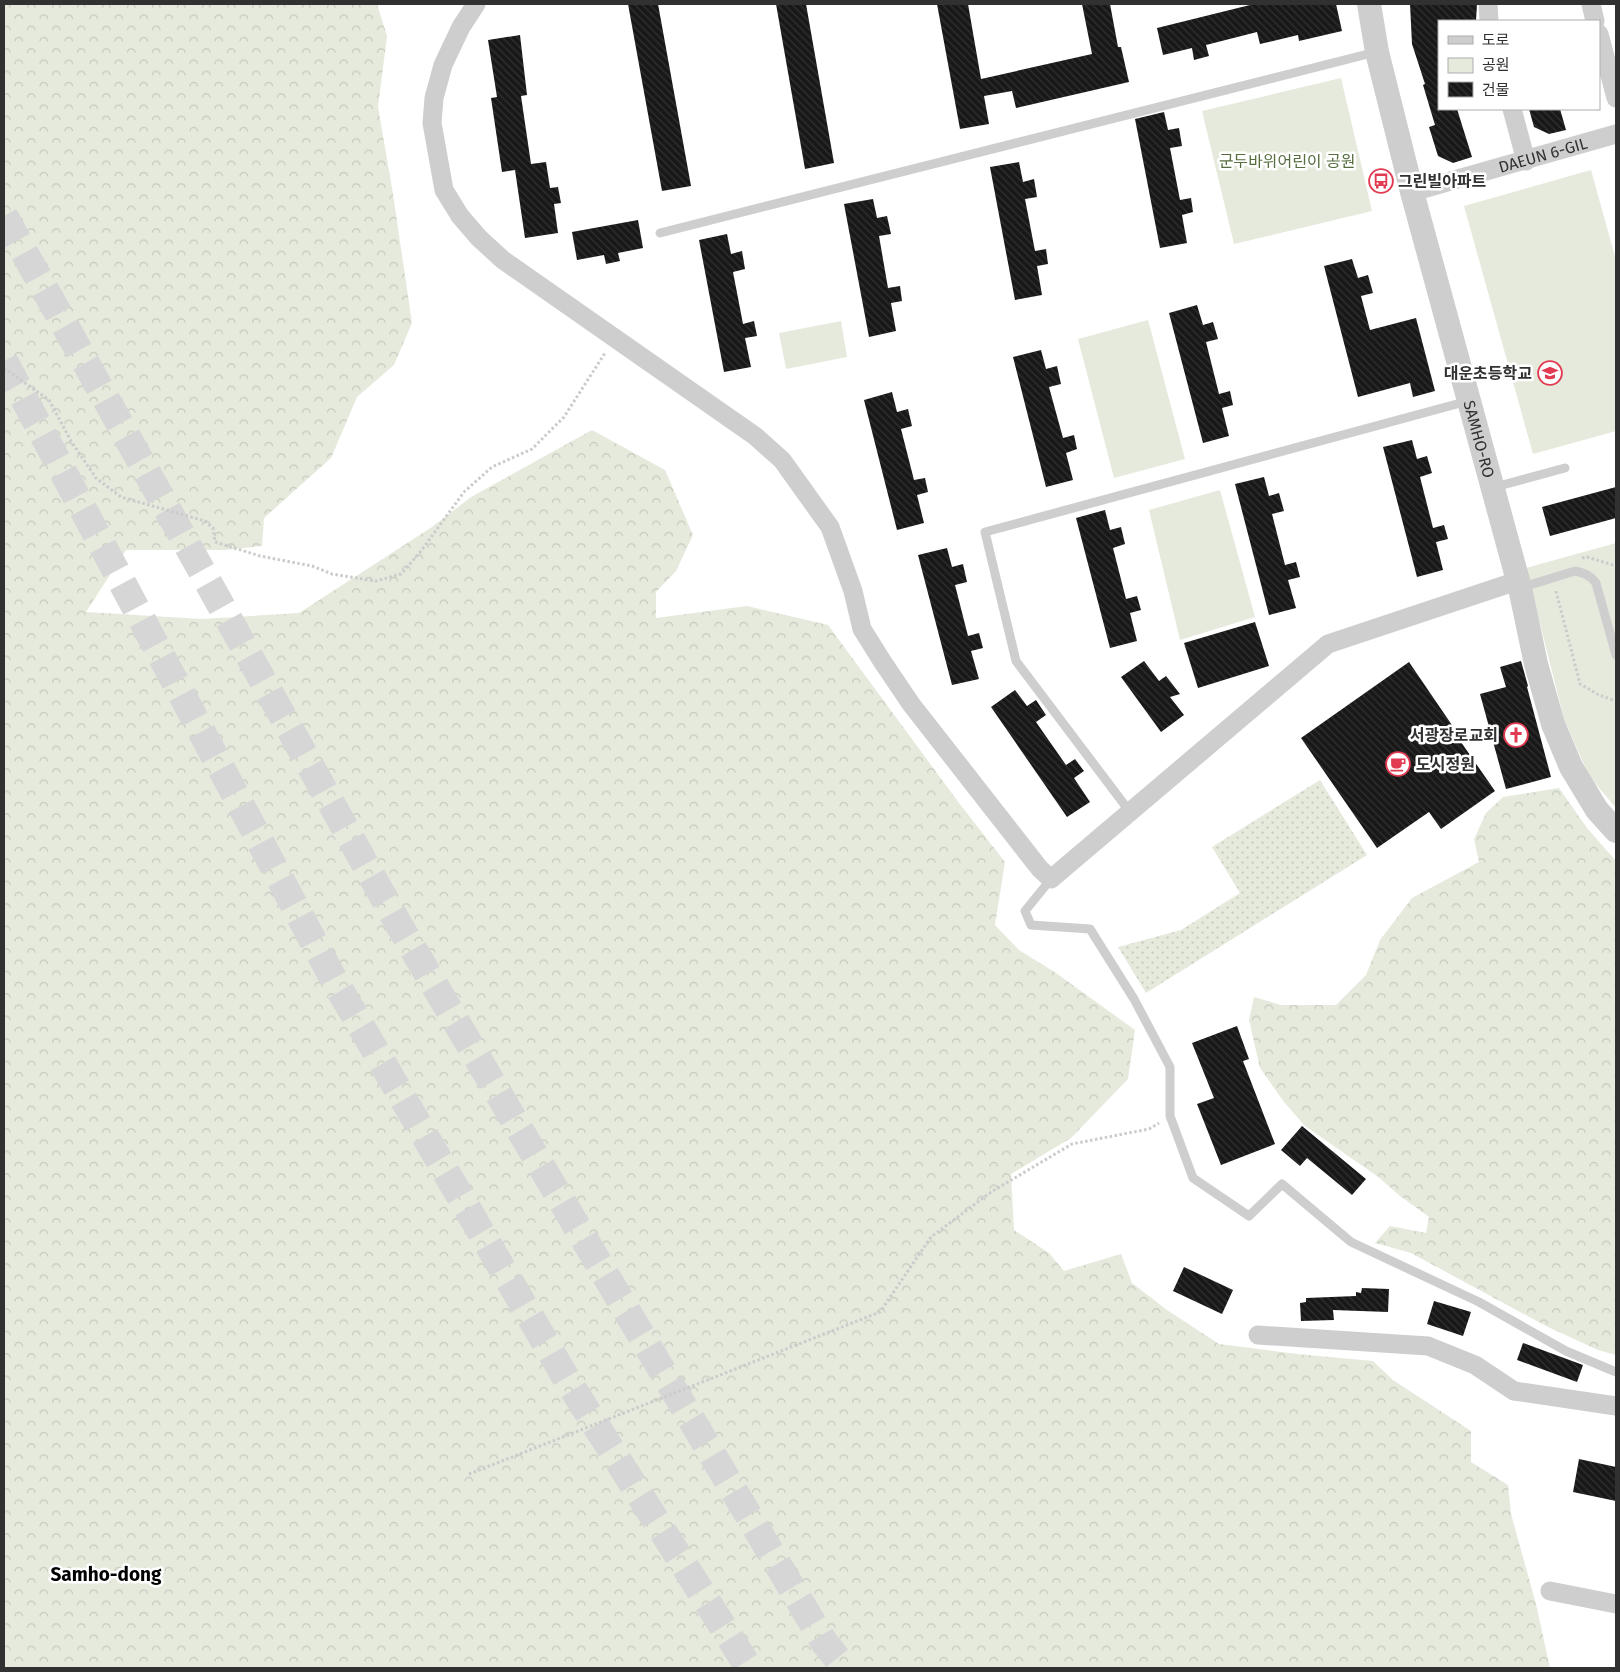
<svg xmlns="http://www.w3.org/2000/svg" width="1620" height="1672" font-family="'Fira Sans','Noto Sans KR',sans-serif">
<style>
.forest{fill:url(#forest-crowns)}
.park{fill:#e5eadd}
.garden{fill:url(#garden-dots)}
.building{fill:url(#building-back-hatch)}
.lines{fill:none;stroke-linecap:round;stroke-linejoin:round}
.trunk-tunnel{stroke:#d6d6d6;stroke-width:28;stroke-dasharray:28 14;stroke-linecap:butt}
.path{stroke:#cbcbcb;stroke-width:3;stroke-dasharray:2.5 2.5;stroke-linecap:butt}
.service{stroke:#cecece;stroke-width:9}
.minor{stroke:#cecece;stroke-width:19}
.tertiary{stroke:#cecece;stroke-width:24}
.labels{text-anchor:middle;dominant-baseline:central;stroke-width:5;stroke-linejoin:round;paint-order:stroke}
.street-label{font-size:16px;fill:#313131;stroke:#fff}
.park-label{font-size:16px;fill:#576d3f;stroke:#fff}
.poi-label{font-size:16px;font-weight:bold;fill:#313131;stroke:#fff;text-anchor:start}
.quarter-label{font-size:19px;font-weight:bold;fill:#000;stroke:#fff}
</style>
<defs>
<pattern id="forest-crowns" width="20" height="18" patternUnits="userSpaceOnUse" patternTransform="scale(1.25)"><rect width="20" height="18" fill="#e5eadd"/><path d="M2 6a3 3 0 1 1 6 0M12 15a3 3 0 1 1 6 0" fill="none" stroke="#c5c9be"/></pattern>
<pattern id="garden-dots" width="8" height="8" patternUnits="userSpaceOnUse" patternTransform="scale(1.25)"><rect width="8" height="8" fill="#e5eadd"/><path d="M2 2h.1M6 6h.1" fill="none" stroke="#c5c9be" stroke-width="1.8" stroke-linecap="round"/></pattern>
<pattern id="building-back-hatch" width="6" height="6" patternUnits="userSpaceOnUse" patternTransform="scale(1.25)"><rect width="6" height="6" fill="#181818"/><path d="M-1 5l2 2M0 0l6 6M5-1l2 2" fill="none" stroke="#313131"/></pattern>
</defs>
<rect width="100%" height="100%" fill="#fff"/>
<path class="forest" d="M4,4H377L387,36L378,107L393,194L412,323L394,365L357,397L331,458L264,518L262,546L225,550H126L86,612L202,619L299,613L432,527L471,497L592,430L665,470L693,535L676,571L656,592V618L747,606L828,625L959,803L1005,862L995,925L1019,950L1056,973L1135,1030L1128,1079L1071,1138L1011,1174L1014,1230L1049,1253L1064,1271L1121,1254L1132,1283L1167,1310L1219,1344L1297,1354L1373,1361L1393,1380L1471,1431V1462L1508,1485L1511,1514L1536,1604L1550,1668H4Z
M1559,788L1587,828L1616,861V1355L1598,1350L1546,1326L1411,1253L1375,1243L1390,1226L1426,1233L1429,1217L1400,1196L1377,1176L1305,1126L1284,1102L1260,1068L1249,1020L1254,997L1281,1005H1336L1366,975L1380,940L1412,898L1479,862L1474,839L1486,813L1503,797Z"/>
<path class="park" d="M1341,78L1372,211L1234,244L1202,111Z
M1591,170L1616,260V431L1533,454L1464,206Z
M1148,320L1185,459L1114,478L1078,339Z
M841,321L847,357L786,369L779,333Z
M1220,490L1255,617L1180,640L1149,510Z
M1616,543V808L1589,776L1564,719L1526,568Z"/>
<path class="garden" d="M1320,780L1367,855L1146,993L1118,947L1181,930L1240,893L1212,847Z"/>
<path class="building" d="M628,4H658L691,186L662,191Z
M776,4H806L834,163L805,169Z
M937,4H968L981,79L1092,54L1082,4H1110L1118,47H1121L1129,82L1016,108L1012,91L984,96L989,124L960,129Z
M1254,4H1336L1342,31L1299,41L1298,35L1260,44L1257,32L1206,45L1209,56L1194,60L1192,48L1163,55L1157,28Z
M1410,4H1477L1476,21H1439V109H1457L1472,157L1453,163L1438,156L1429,127L1435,125L1423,85L1425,84L1412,44Z
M520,35L527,95L521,96L531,164L546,162L550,188L558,187L561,203L554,204L558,233L525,238L515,170L502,172L491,98L497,97L488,40Z
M1529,109H1560L1566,130L1549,134L1534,127Z
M1164,112L1168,130L1179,128L1182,146L1170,148L1180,200L1191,198L1193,212L1182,215L1187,243L1160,248L1135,119Z
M1019,162L1023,182L1034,179L1037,197L1025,199L1035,251L1046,249L1048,264L1037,266L1042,295L1015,300L990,167Z
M873,199L877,218L887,216L891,234L879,236L888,288L900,286L902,301L891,303L896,331L869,337L844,204Z
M638,220L643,248L618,253L620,261L606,264L604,255L577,260L572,232Z
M727,234L731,254L742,251L745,269L733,272L743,324L754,321L757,336L745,338L751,367L724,372L699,240Z
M1352,259L1358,278L1368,275L1373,293L1361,296L1370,330L1416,318L1435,391L1413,397L1410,383L1358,397L1324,266Z
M1197,305L1203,325L1213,322L1218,339L1206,342L1219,394L1230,391L1233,405L1222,408L1229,436L1203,443L1169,313Z
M1041,350L1046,369L1057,366L1061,384L1049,387L1063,438L1074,435L1077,449L1066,453L1073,480L1046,487L1013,357Z
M892,392L897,412L908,409L912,426L901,429L914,480L925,478L928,492L917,495L924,523L897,530L864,400Z
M1412,440L1417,459L1427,456L1432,473L1420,477L1433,528L1444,525L1448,539L1436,542L1443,570L1417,577L1383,447Z
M1264,477L1269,496L1279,493L1284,511L1272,514L1285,565L1296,562L1300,577L1288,580L1296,608L1269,615L1235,484Z
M1616,487V518L1550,536L1542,507Z
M1105,510L1110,530L1121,527L1125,544L1113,548L1126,599L1137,596L1141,610L1130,613L1137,641L1110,648L1076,518Z
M947,548L952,567L963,564L967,582L955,585L968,636L979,633L983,648L971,651L979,679L952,685L918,555Z
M1255,622L1269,666L1198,688L1184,643Z
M1144,661L1159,681L1166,676L1180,694L1170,697L1184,715L1161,732L1121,677Z
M1521,661L1528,686L1527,687L1551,777L1506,789L1480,694L1506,687L1500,667Z
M1409,662L1456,731L1454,732L1495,791L1441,829L1429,812L1377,848L1301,738Z
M1015,690L1027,706L1036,700L1046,715L1036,722L1066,765L1075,759L1084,771L1074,778L1090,802L1067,817L991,707Z
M1237,1026L1249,1059L1243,1061L1275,1144L1221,1165L1197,1104L1214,1098L1192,1043Z
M1302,1126L1366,1179L1352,1195L1307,1158L1300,1166L1281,1150Z
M1184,1267L1233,1290L1222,1314L1173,1291Z
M1362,1288L1389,1289L1388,1312L1333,1310L1334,1320L1301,1321L1300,1303L1306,1302V1298L1356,1296V1292L1361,1293Z
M1434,1301L1471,1312L1463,1336L1427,1324Z
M1523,1343L1583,1365L1577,1382L1517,1360Z
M1579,1459L1616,1467V1501L1573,1492Z"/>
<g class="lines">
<path class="trunk-tunnel" d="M4,216L399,925L635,1325L824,1642L845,1668
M4,361L334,980L566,1378L749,1668"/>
<path class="path" d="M4,368L49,400L71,441L96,478L121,497L205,521L213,528L215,542L260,556L312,566L332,574L376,581L401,574L421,551L464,492L492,467L532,449L564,417L605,353
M1582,558L1587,557L1616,566
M1556,591L1580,684L1599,695L1616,701
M469,1474L880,1312L931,1237L991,1192L1072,1144L1149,1129L1159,1123"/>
<path class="service" d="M660,233L1376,52
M1495,487L1565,468
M1520,588L1575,571C1584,573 1590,575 1596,583L1616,655
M1130,812L1016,661L985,532L1468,401
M1051,879L1025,911L1031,925L1090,929L1134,999L1170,1067V1116L1193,1178L1249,1216L1282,1184L1351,1242L1479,1302L1566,1351L1616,1372"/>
<g class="minor">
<path d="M476,4L461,27L443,65L434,98L432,123L444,190L460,216L479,238L503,260L755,436L782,460L830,527L853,591L862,629L882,661L911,704L1040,869L1051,879L1328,644L1517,581"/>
<path d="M1488,4L1489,21"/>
<path d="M1591,4L1595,21"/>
<path d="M1599,34L1616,98"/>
<path d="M1512,109L1526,161"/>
<path id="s1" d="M1412,192L1616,134"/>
<path d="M1258,1335L1428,1346L1475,1365L1514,1391L1616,1406"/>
<path d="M1550,1591L1616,1604"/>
</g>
<path class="tertiary" id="s2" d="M1369,4L1377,52L1412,192L1520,588L1536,664L1553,724L1571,767L1597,810L1616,831"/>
</g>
<defs>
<g id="bus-ring" transform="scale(1.25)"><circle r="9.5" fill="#fff" stroke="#e13a51" stroke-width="1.5"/><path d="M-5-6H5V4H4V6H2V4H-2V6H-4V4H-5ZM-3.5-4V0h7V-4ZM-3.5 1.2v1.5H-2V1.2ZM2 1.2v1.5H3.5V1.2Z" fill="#e13a51"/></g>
<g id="school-ring" transform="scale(1.25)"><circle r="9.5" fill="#fff" stroke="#e13a51" stroke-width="1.5"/><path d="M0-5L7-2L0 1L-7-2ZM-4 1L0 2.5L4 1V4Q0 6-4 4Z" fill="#e13a51"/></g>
<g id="church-ring" transform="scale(1.25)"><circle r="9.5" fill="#fff" stroke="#e13a51" stroke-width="1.5"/><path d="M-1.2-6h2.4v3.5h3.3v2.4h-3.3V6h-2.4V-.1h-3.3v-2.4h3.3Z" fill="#e13a51"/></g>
<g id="cafe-ring" transform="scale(1.25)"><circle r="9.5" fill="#fff" stroke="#e13a51" stroke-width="1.5"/><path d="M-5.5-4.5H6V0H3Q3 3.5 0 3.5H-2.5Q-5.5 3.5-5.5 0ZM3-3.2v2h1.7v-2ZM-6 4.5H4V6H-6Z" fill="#e13a51"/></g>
</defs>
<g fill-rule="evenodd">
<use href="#bus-ring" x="1381" y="181"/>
<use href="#school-ring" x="1550" y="373"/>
<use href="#church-ring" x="1516" y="735"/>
<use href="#cafe-ring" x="1398" y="764"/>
</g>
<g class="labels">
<g class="street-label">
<text stroke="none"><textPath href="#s1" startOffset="136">DAEUN 6-GIL</textPath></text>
<text stroke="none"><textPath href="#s2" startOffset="449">SAMHO-RO</textPath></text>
</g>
<g class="park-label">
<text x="1287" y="161">군두바위어린이 공원</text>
</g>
<g class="poi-label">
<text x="1398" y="181">그린빌아파트</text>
<text x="1532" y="373" text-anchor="end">대운초등학교</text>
<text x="1498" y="735" text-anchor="end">서광장로교회</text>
<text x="1416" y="764">도시정원</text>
</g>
<g class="quarter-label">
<text x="106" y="1574">Samho-dong</text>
</g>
</g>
<rect width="1620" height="1672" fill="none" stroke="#313131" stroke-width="10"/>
<rect x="1438" y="20" width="162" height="90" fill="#ffffff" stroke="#adadad"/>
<rect x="1448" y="36" width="25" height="8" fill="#cecece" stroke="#adadad"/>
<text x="1482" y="45" font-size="15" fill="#313131">도로</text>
<rect x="1448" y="58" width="25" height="15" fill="#e5eadd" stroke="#adadad"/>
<text x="1482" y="70" font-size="15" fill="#313131">공원</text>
<rect x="1448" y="82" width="25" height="15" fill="url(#building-back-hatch)" stroke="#adadad"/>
<text x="1482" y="95" font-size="15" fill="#313131">건물</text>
</svg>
